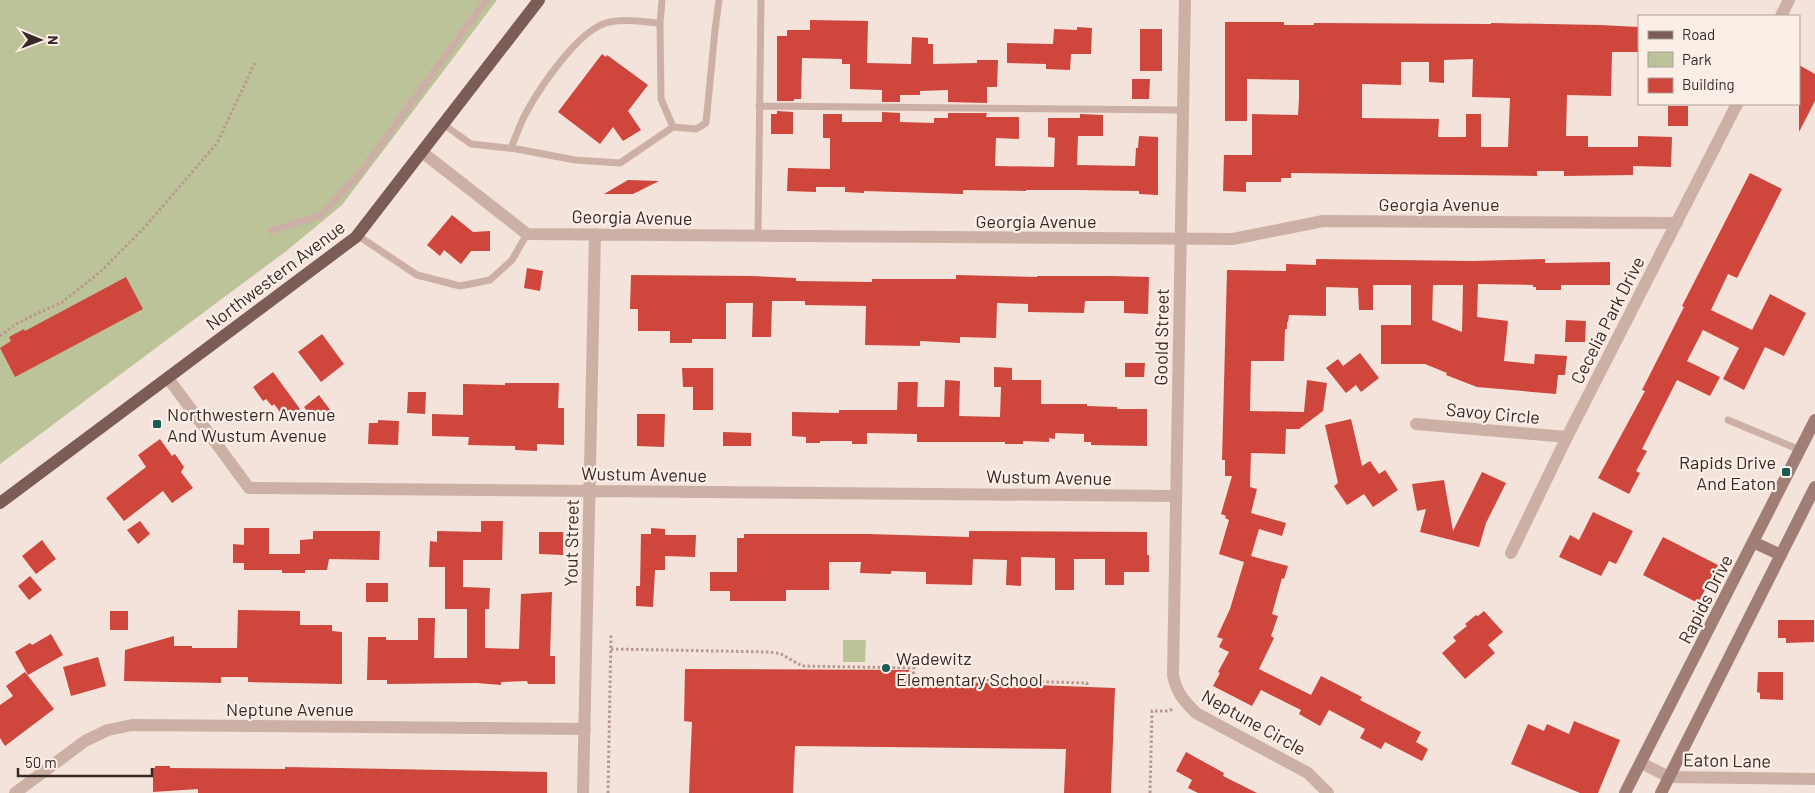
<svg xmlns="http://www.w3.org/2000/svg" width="1815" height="793" font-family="Barlow,sans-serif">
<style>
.green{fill:#bdc399}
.building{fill:#cf463d;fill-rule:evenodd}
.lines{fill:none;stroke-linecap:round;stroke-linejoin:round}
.path{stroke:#b8998f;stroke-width:3;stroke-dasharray:2.5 2.5;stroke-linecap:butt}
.lane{stroke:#ccb0a5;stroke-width:7}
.street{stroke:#ccb0a5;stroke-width:12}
.secondary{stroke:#a07e76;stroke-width:12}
.primary{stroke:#7b5c57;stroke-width:12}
.poi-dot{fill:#195c54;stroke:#fbeee6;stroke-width:2}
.labels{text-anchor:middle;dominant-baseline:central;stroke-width:4.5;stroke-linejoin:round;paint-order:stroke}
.street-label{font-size:18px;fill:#372927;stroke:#fbeee6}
.poi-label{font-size:18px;fill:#372927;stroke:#fbeee6;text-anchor:start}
</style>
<rect width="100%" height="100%" fill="#f3e3da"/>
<path class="green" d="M0,0H497L342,205L285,252L0,464Z
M843,640H866L865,662H843Z"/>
<path class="building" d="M810,20L868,21L867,63L911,64L912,37L928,38V44H933V64L977,63V60H998L997,87H987V103L948,102V90L920,91V95H900V102H882V90L850,89V64H842V59L802,58L801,99H794V101H777V36H787V30H810Z
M1225,22H1284V25H1314V23L1491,24V23L1600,25L1639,27V52H1612L1611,96L1567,95L1566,136H1588V147H1638V136L1672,137L1671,167L1633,166V175L1564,176V171H1537V176L1291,173V178H1281V182H1246V192L1223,191L1224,155H1252V114L1298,115L1299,99V80L1247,79V121H1225ZM1473,59L1472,97L1510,98L1508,147H1481V114H1466V137H1438L1439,119L1362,118V84L1401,85V62H1429V82L1444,83V60Z
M1077,27L1092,28L1091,54H1071L1070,70L1046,69V64L1007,63V43L1053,44L1054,29L1077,30Z
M1140,29H1162V71H1140Z
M602,54L606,57L607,55L648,85L628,111L641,130L623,141L613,127L600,144L558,112Z
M1799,65L1815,74V101L1799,132Z
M1132,79H1150L1149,99H1132Z
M1668,106H1688V126H1668Z
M777,111L793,112V134H771V114H777Z
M882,112L900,113V122L934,123V118H948V113H987L986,117H1019V139L996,138L995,166L1054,167L1055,138L1048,137V118H1080V114L1103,115V136H1078L1077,165L1135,166L1136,148H1138L1139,136L1158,137V195L1139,194V191L1077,190H1026V191L963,190V194L864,191V193L845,192V187H816V192L787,191L788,168L830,169V138H823V114H842V122H882Z
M1750,173L1782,189L1737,278L1728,274L1711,310L1752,330L1770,294L1806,313L1784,356L1765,347L1744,390L1723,379L1739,348L1703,330L1687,361L1720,377L1710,396L1677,380L1642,449L1647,451L1636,471L1640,473L1629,494L1598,478L1645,391L1642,390L1684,307L1682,306Z
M628,180L659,181L633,194H604Z
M452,215L473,232L490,231V251H471L461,264L444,250L440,256L427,245Z
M1316,259L1474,261L1545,259V263L1610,262V285H1561V290H1536V287H1533V285L1478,284L1477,317L1508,321L1504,361L1534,364L1535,354L1567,356L1565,375H1558L1556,394L1477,387L1446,375L1447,373L1425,364H1381V325H1411V285H1373V310H1359L1358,288L1326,287V316L1289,315L1288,322H1287V329H1285L1284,361H1251L1250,411L1304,412L1307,380L1327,383L1323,411L1299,429H1286L1285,454L1251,453L1250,487L1257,489L1251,513L1286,523L1282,536L1259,529L1251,556L1288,566L1284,579L1282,578L1272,614L1278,616L1271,636L1274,638L1259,669L1311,695L1321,676L1362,697L1360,700L1421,732L1416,742L1428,749L1422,761L1385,742L1381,749L1360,738L1365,729L1329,710L1320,726L1299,714L1301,710L1261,690L1252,706L1213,686L1220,673L1218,672L1229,652L1219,647L1223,639L1217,637L1230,609L1244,562L1219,554L1229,520L1225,518L1226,516L1221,514L1232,476H1225V460H1222L1227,270L1286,271V264L1316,265ZM1433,285H1463L1462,332L1432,320Z
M527,268L543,271L540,291L524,288Z
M631,275L750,276L796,278V281L872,282V279H956V275L1037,277V276H1112L1149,277L1148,314L1124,313V301H1085L1084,313L1028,312V304L997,303L996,338L960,337V343L920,341V346L865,345L866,306L805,305V301H772L771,337H752L753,303H726V339H692V343H670V331H638V309H630Z
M126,277L143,309L15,377L0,348L11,341L9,337L24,329L25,331Z
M1566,320L1586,321L1585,342H1565Z
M322,334L344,364L321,382L298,352Z
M1360,353L1379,378L1361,392L1356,385L1346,393L1326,368L1338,359L1343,366Z
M1125,363H1145L1144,377H1125Z
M994,367L1012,368V380H1041V404H1087V406L1117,407V409H1147V446L1091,445V442H1084V434L1055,433V439L1049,438V442L1023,441V444H1005V442H917V434L867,433V444H852V441H820V443H806V437L792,436V412L839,413V410H897L898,382H918L917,407H944L945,380L960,381L959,416L1000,417L1001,387H994Z
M682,368H713V410H693V387H683Z
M273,372L300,409L286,420L274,404L272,406L266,399L263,401L253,387Z
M505,383H559L558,408H564V445L537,444V451L515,450V446L468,445L469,437L432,436V414L463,415V384L505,385Z
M408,392H426L425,414L407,413Z
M319,395L331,411L316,422L304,407Z
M637,414H665L664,447L637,446Z
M1351,419L1362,466L1370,461L1379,474L1385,470L1398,490L1373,507L1364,494L1347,505L1334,486L1338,483L1325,425Z
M378,420L399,421L398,445L368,444L369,423H378Z
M723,432L751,433V446H723Z
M160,439L172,456L175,454L184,467L181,472L193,488L172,503L163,491L124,521L106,498L146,467L138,455Z
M1482,472L1506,483L1486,523L1479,547L1420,532L1426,509L1417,511L1412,484L1444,480L1453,531Z
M1593,512L1633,531L1616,564L1609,561L1601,576L1559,557L1570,535L1579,540Z
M140,521L150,534L138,544L127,530Z
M481,521H503L502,560H463V587L490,588L489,609H485V648L519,649L521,594L552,592L550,656H555V684H528L527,681L501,682V685L477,683L387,684V680H367L368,637H386V640H418V618H435L434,658H467V609H445V567H429L430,541L437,542V531L481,532Z
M244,528H269V554H300V540L313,539V531H380L379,560L329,559L327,570H305V573H282V570H244V563H233V544L244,545Z
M651,528L665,529V535H696L695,557L665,556V570H655L653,607L636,606V586H640L641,534H651Z
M969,531L1147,532V555H1149V572H1124V585H1105V559H1074V590H1055V558L1021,557V586L1006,585L1007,560L973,559L972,585L926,584V572L891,571V574L860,573L861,562H829V590H786V601H730V591H710V572H737V538H744V534H868L969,537Z
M539,532H563V555L539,554Z
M1663,537L1718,565L1698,603L1643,575Z
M42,540L56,559L36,574L22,556Z
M30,576L42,590L29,600L18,586Z
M366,583H388V602H366Z
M238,610L300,611V625H332V631L342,632V684L248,682V677H221V683L124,681L125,650L174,636V646H192V648H237Z
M110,611H128V630H110Z
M1484,611L1503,632L1488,645L1495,653L1465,679L1442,653L1456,641L1453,637L1467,626L1465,624L1476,615L1478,616Z
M1778,620H1814V642L1786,643V638H1778Z
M51,634L63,655L28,675L15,652L30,643L32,645Z
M98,657L106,686L71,696L63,667Z
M685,669L909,670V680L1115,688L1111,793H1064L1066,749L795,746L793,793H689L692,722L684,721Z
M25,672L54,709L5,746L0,738V705L13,696L6,686Z
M1758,672H1783V700L1760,699V693L1757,692Z
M1574,721L1620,740L1598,793H1580L1511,764L1528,724L1544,731L1547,724L1569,734Z
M1186,752L1224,773L1223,776L1257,793H1198L1188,788L1192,780L1176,771Z
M155,766H170V768L285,769V767L547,772V793H198V789L153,792V768H155Z"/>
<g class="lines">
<path class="path" d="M0,336L16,324L36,314L61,303L99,273L145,227L217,143L255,63
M611,649L770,652L781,654L802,666L914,668L913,678L1087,683V687
M608,793L611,634
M1150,793L1152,711H1168L1173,709"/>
<path class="lane" d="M759,106L1183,110
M443,124L471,144L517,149L575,160L620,163L673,127L661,99L660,23L662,0
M673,127L696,129L706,123L715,30L719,0
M511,148C516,136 520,124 526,113C540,87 578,31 606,23C623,18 643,22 660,23
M271,231L321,215L360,173L486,0
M357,235L417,275L460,286L490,280L512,260L527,234
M758,236L761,0
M1728,420L1800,450"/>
<path class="street" d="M1185,0L1173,675C1176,692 1184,701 1196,713L1308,773L1328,793
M1781,16L1789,0
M422,152L527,234L1233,239L1323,221L1677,223
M168,378L249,488L1176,496
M1416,424L1567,437
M1511,553L1567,437L1737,104
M1641,763L1669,777L1815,779
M15,793L85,741L108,730L132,725L585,729
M583,793L595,234"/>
<path class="secondary" d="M1753,542L1781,555
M1625,793L1815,420
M1661,793L1815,487"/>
<path class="primary" d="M0,503L356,237L539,0"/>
</g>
<g class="poi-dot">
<rect x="152" y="419" width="10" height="10" rx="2.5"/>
<rect x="1781" y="467" width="10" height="10" rx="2.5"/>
<circle cx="886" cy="668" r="5"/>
</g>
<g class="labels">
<g class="street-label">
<text x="1439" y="204">Georgia Avenue</text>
<text transform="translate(632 217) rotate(1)">Georgia Avenue</text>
<text x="1036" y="221">Georgia Avenue</text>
<text transform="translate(275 275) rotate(-37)">Northwestern Avenue</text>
<text transform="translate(1607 320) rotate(-63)">Cecelia Park Drive</text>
<text transform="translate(1161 337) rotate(-89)">Goold Street</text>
<text transform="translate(1493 413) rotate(5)">Savoy Circle</text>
<text transform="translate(644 474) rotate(1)">Wustum Avenue</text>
<text transform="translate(1049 477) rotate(1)">Wustum Avenue</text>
<text transform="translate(571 543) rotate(-89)">Yout Street</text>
<text transform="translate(1705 599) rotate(-63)">Rapids Drive</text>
<text x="290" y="709">Neptune Avenue</text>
<text transform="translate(1254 722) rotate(29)">Neptune Circle</text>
<text transform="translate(1727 760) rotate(1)">Eaton Lane</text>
</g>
<g class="poi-label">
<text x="167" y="414">Northwestern Avenue<tspan x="167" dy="21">And Wustum Avenue</tspan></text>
<text x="1776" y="462" text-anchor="end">Rapids Drive<tspan x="1776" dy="21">And Eaton</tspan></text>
<text x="896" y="658">Wadewitz<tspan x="896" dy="21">Elementary School</tspan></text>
</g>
</g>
<rect x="1638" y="15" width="162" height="90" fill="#fbeee6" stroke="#ad9f9a"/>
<rect x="1648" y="31" width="25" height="8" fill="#7b5c57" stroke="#ad9f9a"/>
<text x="1682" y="40" font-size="15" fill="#372927">Road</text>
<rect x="1648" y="52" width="25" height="15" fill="#bdc399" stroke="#ad9f9a"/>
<text x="1682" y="65" font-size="15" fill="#372927">Park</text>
<rect x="1648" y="78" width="25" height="15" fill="#cf463d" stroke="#ad9f9a"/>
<text x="1682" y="90" font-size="15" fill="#372927">Building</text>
<g transform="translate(40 40) rotate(91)" stroke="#fbeee6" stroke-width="4" paint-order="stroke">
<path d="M0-4L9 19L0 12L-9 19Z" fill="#372927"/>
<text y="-8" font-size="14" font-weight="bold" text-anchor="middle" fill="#372927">N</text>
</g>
<path d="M18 768v8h134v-8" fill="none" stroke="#372927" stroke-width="2.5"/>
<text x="25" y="768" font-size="15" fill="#372927" stroke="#fbeee6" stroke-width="4" paint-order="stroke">50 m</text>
</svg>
